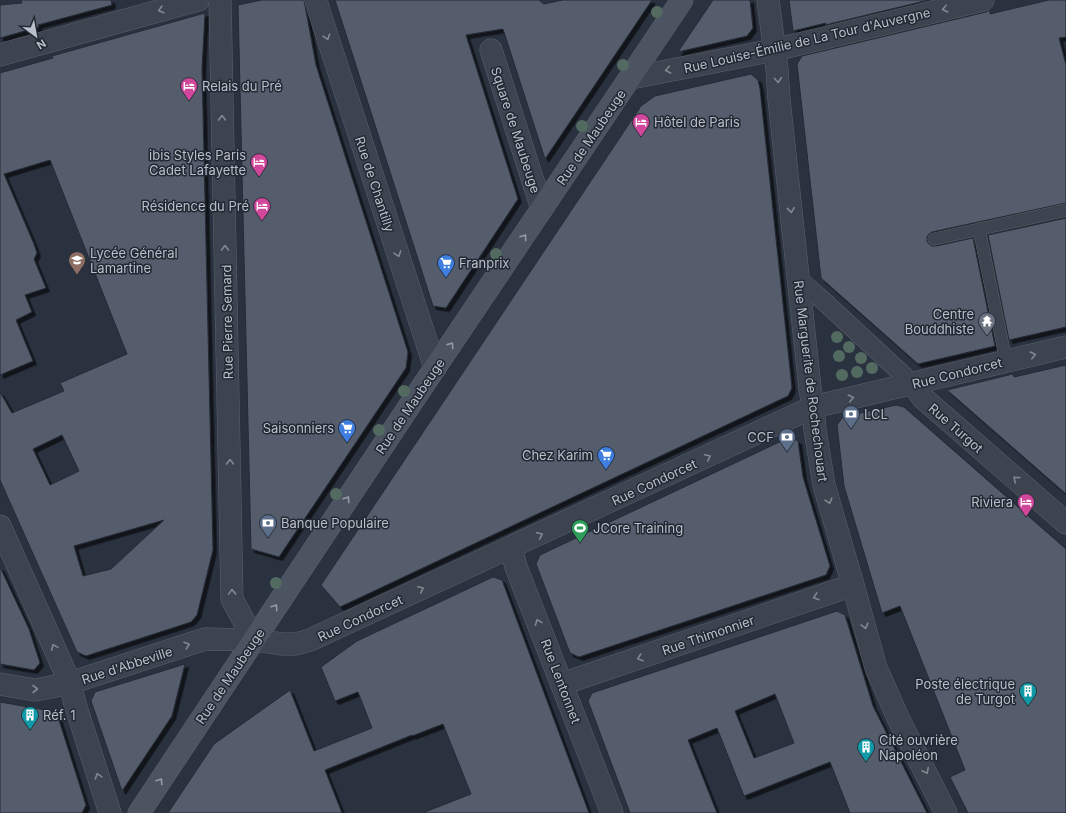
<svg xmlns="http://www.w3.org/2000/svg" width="1066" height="813" font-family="Inter,sans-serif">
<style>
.building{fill:#555d6c;stroke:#242b36;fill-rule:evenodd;filter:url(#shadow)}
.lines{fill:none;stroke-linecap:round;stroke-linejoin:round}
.service-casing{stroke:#5b626c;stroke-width:13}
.pedestrian-casing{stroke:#5b626c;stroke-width:19}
.minor-casing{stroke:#5b626c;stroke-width:23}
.tertiary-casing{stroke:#5b626c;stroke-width:23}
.secondary-casing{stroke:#5b626c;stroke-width:23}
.service{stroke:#3d444f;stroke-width:12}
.pedestrian{stroke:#3d444f;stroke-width:18}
.minor{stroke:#3d444f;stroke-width:22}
.tertiary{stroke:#3d444f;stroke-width:22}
.secondary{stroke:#4c5361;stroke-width:22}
.tree{fill:#536a61}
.oneway{stroke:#828892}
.oneway2{stroke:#9499a5}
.labels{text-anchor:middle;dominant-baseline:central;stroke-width:3;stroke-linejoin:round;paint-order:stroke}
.street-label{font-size:13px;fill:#babfc9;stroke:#222934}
.poi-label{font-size:13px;fill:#babfc9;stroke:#222934;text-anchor:start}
</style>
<defs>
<filter id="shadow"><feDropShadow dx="3.5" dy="3.5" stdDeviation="0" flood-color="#0009"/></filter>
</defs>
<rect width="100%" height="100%" fill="#2a323f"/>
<path class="building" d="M21,0H111L112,5L38,25L39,27L0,38V5L22,3Z
M262,0H304L316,65L408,352L406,368L279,557L251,549L238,5Z
M335,0H539L544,4L563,0H652L545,159L503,29L466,35L518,199L446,308L433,306Z
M713,0H750L753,28L747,36L678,52Z
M789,0H929L825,25L826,23L793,31Z
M1049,0H1066V37L1059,38L1066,65V203L932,232L929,234L927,237V241L929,244L932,246H936L973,238L995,346L918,364L821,278L797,64L802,56L986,12L990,10V14Z
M205,13L202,68L213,550L197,615L191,622L86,656L77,652L0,480V392L12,413L64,391L60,383L127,354L50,160L4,174L34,244L37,253L34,259L46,288L25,295L32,312L16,320L33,361L0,375V73L53,58L52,56ZM62,435L79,471L50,485L33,449ZM164,520L111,569L83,576L74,546Z
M751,74L758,80L760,89L792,388L788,396L340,607L321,585L641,106L655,96Z
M1066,218V327L1009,340L988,235Z
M1066,365V494L947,390L1013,374L1014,377Z
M896,405L904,407L1066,549V813H968L950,777L965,770L900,606L882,613L844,486L837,425L843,417Z
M790,437L798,441L803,477L830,566L826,575L579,657L570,653L536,564L540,555Z
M0,567L29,629L40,663L34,670L0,664Z
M493,577L502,580L589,813H426L425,812L471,794L443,724L412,736V735L325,770L342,813H168L214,744L290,690L314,751L372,728L358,692L335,701L321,667L357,641Z
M837,611L845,615L873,706L927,813H850L830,762L744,796L717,728L688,740L717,813H630L588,701L592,693ZM775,694L794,743L754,758L735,711Z
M185,664L172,716L122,791L91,701L95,692Z
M0,702L51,711L58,717L86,805L82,813H0Z"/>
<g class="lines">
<g class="service-casing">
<path id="service" d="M979,229L1006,361
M934,239L1066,210"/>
</g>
<g class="pedestrian-casing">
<path id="pedestrian" d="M798,279L817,295L913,384"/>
</g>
<g class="minor-casing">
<path id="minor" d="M220,0L232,599L254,640
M316,0L319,11L435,368
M768,0L777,69L779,99L810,388L813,407L815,430L824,485L853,585L876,668L899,720L946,813
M491,50L542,209
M0,55L198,0
M631,78L774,50L983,0
M913,384L923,398L1066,523
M511,548L516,567L612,813
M0,684L35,690L46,688L70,683L205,639L254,640L282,644H296L310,640L813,407L1066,347
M562,684L853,585"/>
</g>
<g class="tertiary-casing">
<path id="tertiary" d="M0,526L70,683L75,704L110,813"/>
</g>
<g class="secondary-casing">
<path id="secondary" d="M139,813L416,396L682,0"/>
</g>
<use href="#service" class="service"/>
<use href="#pedestrian" class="pedestrian"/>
<use href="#minor" class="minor"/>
<use href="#tertiary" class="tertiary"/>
<use href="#secondary" class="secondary"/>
</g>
<g class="tree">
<circle cx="657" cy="12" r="6"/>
<circle cx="623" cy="65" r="6"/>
<circle cx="582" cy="126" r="6"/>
<circle cx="496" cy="254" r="6"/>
<circle cx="837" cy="337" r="6"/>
<circle cx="849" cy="347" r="6"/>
<circle cx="839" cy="356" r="6"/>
<circle cx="861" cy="358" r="6"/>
<circle cx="872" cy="368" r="6"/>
<circle cx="857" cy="372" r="6"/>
<circle cx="842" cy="375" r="6"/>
<circle cx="404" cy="391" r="6"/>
<circle cx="379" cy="430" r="6"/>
<circle cx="336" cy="494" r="6"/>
<circle cx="276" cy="583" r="6"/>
</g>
<defs><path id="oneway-chevron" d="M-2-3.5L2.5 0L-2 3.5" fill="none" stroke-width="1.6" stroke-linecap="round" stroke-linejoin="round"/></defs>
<g class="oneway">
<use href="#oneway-chevron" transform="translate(945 9) rotate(167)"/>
<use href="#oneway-chevron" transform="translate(161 10) rotate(164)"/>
<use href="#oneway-chevron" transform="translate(327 37) rotate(72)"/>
<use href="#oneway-chevron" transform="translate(668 70) rotate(169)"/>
<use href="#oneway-chevron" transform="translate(778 80) rotate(86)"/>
<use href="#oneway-chevron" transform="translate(222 118) rotate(-91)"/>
<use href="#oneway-chevron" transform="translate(791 210) rotate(84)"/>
<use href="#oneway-chevron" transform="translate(225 248) rotate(-91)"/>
<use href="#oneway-chevron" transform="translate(398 254) rotate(72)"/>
<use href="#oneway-chevron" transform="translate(1033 355) rotate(-13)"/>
<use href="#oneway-chevron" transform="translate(851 398) rotate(-13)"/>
<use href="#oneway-chevron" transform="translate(708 457) rotate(-25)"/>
<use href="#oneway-chevron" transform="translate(230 462) rotate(-91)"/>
<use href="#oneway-chevron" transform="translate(1016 479) rotate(-139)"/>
<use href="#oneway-chevron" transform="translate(829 501) rotate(74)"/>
<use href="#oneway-chevron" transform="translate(540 535) rotate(-25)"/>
<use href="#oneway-chevron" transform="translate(421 589) rotate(-25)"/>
<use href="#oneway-chevron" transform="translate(232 592) rotate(-92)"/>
<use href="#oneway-chevron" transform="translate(816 597) rotate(161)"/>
<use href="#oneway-chevron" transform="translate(538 622) rotate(-111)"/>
<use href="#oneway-chevron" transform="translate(865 626) rotate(75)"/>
<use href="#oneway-chevron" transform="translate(187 645) rotate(-18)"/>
<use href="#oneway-chevron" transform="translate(54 647) rotate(-114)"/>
<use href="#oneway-chevron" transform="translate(640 658) rotate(161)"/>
<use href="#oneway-chevron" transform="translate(35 689)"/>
<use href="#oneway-chevron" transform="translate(926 771) rotate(63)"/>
<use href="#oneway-chevron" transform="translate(98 776) rotate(-108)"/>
</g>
<g class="oneway2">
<use href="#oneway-chevron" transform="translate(524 237) rotate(-56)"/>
<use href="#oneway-chevron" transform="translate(451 345) rotate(-55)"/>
<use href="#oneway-chevron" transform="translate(347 499) rotate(-56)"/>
<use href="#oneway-chevron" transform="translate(275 607) rotate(-56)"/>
<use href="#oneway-chevron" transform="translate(160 781) rotate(-57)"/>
</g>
<defs>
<g id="hotel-pin" transform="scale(0.9)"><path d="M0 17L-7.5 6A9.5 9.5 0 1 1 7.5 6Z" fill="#d1479c" stroke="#222934"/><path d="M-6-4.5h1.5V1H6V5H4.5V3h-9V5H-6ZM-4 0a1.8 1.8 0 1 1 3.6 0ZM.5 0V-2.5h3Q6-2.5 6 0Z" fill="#fff"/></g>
<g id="school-pin" transform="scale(0.9)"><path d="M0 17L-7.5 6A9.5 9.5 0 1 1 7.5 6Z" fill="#8d6e63" stroke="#222934"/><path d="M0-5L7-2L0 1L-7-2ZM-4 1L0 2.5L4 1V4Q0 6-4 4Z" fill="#fff"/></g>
<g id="supermarket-pin" transform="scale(0.9)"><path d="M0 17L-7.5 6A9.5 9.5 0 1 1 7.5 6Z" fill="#3f7fe0" stroke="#222934"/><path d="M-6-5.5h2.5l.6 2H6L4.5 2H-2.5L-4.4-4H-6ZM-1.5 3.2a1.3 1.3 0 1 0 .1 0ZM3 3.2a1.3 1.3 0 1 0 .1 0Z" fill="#fff"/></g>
<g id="temple-pin" transform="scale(0.9)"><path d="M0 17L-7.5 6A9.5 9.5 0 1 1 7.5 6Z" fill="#6b7280" stroke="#222934"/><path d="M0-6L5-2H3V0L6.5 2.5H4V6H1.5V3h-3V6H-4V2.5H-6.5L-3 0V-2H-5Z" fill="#fff"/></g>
<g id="bank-pin" transform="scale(0.9)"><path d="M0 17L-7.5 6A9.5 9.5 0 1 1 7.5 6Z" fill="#5c6f8a" stroke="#222934"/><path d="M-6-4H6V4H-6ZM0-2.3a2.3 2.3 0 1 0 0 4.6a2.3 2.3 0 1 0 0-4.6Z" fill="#fff"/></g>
<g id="stadium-pin" transform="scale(0.9)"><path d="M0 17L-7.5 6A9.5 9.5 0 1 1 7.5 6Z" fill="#2e9e5b" stroke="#222934"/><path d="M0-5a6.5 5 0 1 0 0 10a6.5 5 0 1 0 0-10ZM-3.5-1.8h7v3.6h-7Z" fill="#fff"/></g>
<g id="building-pin" transform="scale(0.9)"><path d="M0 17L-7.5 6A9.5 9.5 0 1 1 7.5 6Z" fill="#0f9aa8" stroke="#222934"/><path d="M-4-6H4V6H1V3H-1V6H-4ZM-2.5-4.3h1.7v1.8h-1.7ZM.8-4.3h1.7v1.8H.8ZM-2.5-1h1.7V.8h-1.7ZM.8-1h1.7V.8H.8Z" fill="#fff"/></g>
</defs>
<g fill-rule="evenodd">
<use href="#hotel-pin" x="189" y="86"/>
<use href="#hotel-pin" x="641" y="122"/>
<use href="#hotel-pin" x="259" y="162"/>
<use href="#hotel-pin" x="262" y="206"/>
<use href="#school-pin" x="77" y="260"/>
<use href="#supermarket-pin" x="446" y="263"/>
<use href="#temple-pin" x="987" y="321"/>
<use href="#bank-pin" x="851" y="414"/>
<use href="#supermarket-pin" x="347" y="428"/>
<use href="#bank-pin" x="787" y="437"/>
<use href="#supermarket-pin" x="606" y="455"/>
<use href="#hotel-pin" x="1026" y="502"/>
<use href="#bank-pin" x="268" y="523"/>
<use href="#stadium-pin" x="580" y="528"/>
<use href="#building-pin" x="1028" y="691"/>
<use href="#building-pin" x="30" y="715"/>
<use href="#building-pin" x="866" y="747"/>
</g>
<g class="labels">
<g class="street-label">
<text transform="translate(807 40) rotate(-13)">Rue Louise-Émilie de La Tour d'Auvergne</text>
<text transform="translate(516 130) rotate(72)">Square de Maubeuge</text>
<text transform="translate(591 137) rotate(-56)">Rue de Maubeuge</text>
<text transform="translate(375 184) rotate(72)">Rue de Chantilly</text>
<text transform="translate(227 322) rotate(-91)">Rue Pierre Semard</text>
<text transform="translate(957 373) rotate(-14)">Rue Condorcet</text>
<text transform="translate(811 381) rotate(83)">Rue Marguerite de Rochechouart</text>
<text transform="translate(410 406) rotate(-56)">Rue de Maubeuge</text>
<text transform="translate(956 428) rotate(41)">Rue Turgot</text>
<text transform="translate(654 482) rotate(-25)">Rue Condorcet</text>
<text transform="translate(360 618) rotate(-25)">Rue Condorcet</text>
<text transform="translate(708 635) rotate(-19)">Rue Thimonnier</text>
<text transform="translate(127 665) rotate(-18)">Rue d'Abbeville</text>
<text transform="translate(230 676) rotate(-56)">Rue de Maubeuge</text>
<text transform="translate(561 681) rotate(69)">Rue Lentonnet</text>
</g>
<g class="poi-label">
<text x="202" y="86">Relais du Pré</text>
<text x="654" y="122">Hôtel de Paris</text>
<text x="246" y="155" text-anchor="end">ibis Styles Paris<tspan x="246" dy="15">Cadet Lafayette</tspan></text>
<text x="249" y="206" text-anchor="end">Résidence du Pré</text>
<text x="90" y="253">Lycée Général<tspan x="90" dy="15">Lamartine</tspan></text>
<text x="459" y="263">Franprix</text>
<text x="974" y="314" text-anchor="end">Centre<tspan x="974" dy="15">Bouddhiste</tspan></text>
<text x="864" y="414">LCL</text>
<text x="334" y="428" text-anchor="end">Saisonniers</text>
<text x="774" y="437" text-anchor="end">CCF</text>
<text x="593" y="455" text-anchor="end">Chez Karim</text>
<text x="1013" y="502" text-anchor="end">Riviera</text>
<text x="281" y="523">Banque Populaire</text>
<text x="593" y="528">JCore Training</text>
<text x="1015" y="684" text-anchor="end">Poste électrique<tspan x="1015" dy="15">de Turgot</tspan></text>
<text x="43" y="715">Réf. 1</text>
<text x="879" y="740">Cité ouvrière<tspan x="879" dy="15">Napoléon</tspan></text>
</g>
</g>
<g transform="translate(36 36) rotate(148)" stroke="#222934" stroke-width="3" paint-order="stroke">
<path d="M0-3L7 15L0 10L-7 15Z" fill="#babfc9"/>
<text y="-6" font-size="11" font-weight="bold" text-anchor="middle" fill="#babfc9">N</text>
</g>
</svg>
